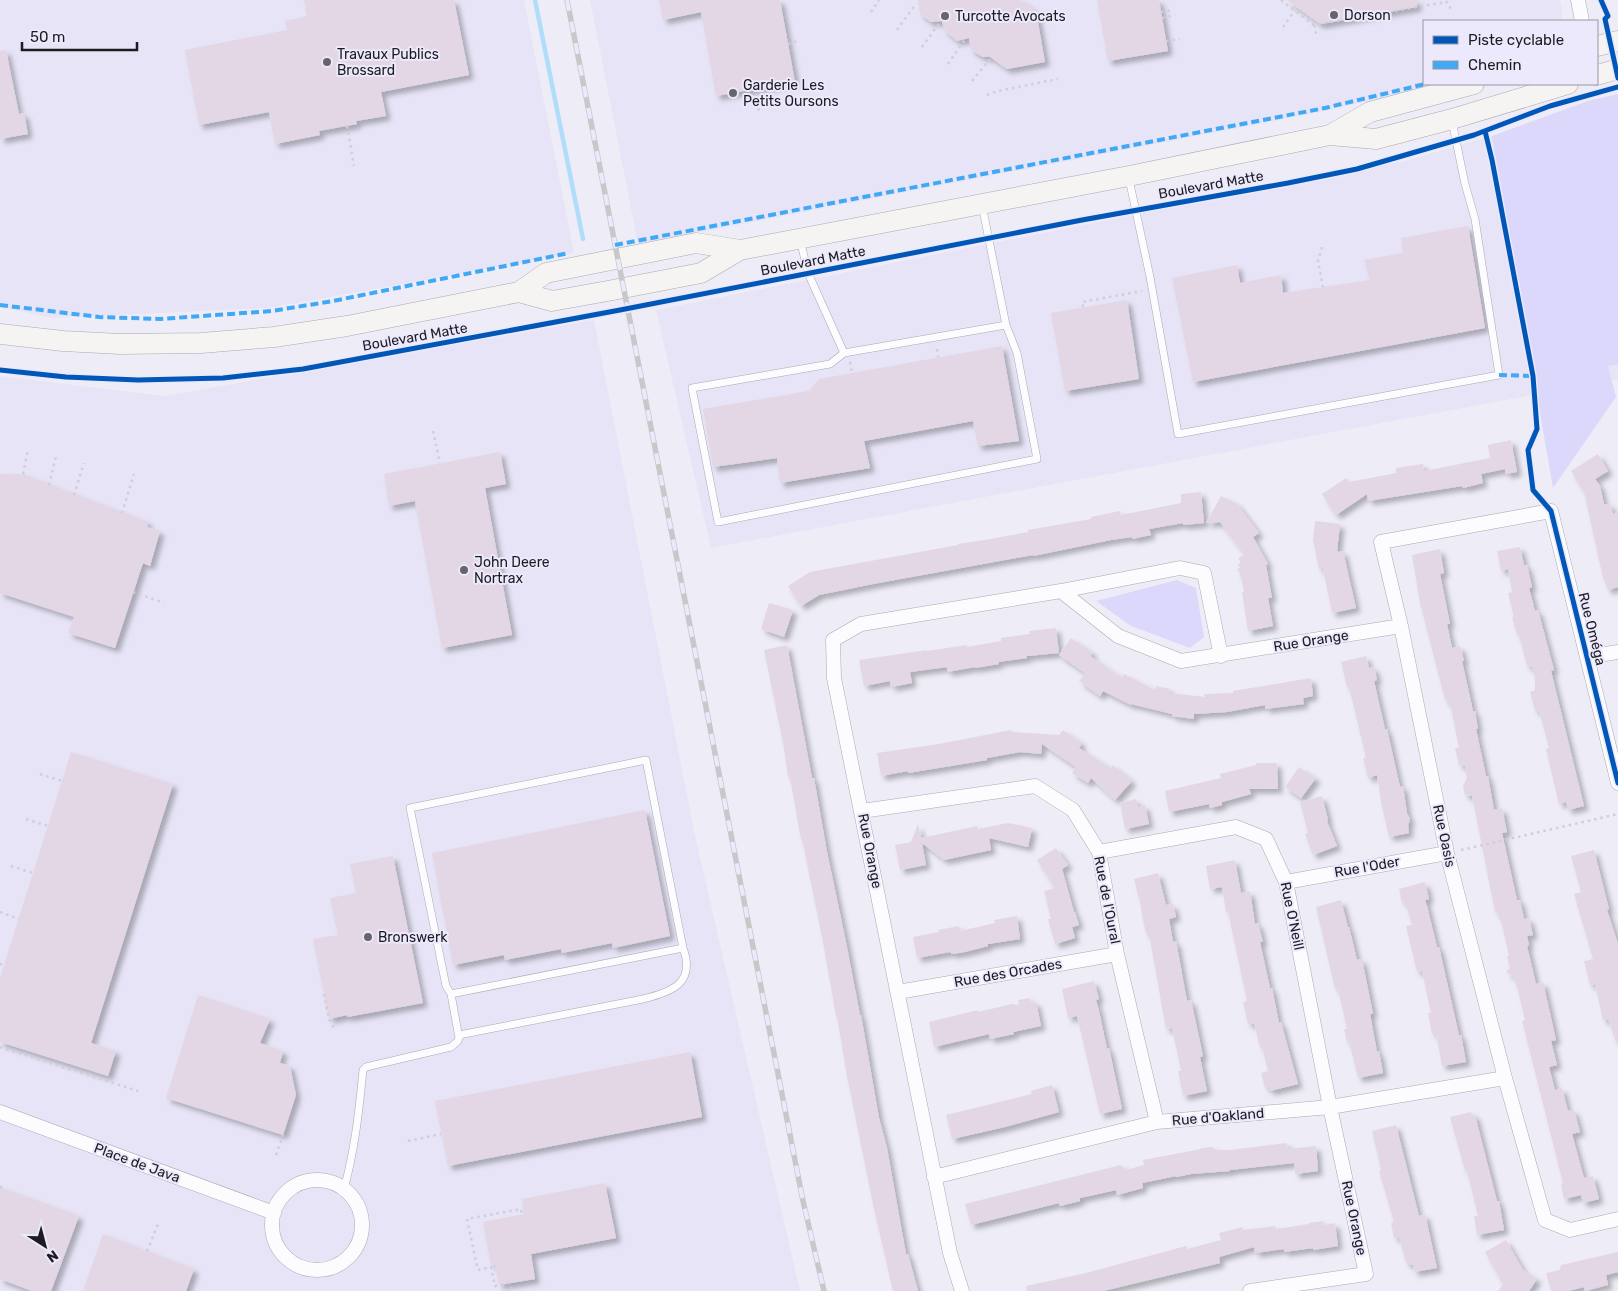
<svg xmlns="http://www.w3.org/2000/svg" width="1618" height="1291" font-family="Rubik,sans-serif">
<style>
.built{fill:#e6e4f6}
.green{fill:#dcd8fb}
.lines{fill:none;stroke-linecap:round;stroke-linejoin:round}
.stream{stroke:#b2ddfa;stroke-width:4.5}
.building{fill:#e3d6e5;filter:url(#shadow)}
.lane-casing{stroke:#a9a9b0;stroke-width:8}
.street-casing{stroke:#a9a9b0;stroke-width:15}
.secondary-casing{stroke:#a9a9b0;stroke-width:21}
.path{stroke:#d0cfd4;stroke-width:2.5;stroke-dasharray:2.5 4;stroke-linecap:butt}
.lane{stroke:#fcfcfe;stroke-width:7}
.street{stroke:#fcfcfe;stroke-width:14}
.secondary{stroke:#f6f3f3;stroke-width:20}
.rail-casing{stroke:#c8c7ca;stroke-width:5.5}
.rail{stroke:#ebe9fb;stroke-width:4;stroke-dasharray:11;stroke-linecap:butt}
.quiet{stroke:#3fa9f5;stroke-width:4;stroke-dasharray:8 4;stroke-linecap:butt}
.cycleway-casing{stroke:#ebe9fb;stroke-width:8}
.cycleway{stroke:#0057b8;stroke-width:5}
.poi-dot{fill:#66646c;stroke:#ebe9fb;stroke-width:2}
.labels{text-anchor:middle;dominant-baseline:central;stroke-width:4;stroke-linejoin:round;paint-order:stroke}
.poi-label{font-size:14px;fill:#1c1b21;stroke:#ebe9fb;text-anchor:start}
.street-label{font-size:14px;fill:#1c1b21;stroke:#ebe9fb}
</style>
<defs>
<filter id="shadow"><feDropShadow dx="4.5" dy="4.5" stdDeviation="2.5" flood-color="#0004"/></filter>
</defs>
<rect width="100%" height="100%" fill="#eeedf7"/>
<path class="built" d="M0,0H524L574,253L269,308L51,318L0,307Z
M590,0H1560L1562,9V19L1565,20L1564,21H1424V84H1441L1427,88L1306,115L638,244Z
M1618,99V379L711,548L656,310L1405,161Z
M594,320L695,836L800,1291H0V376L164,396Z"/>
<path class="green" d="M1618,94V364L1608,366L1616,397L1553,488L1492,136L1588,101Z
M1177,580L1196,588L1204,637L1190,648L1131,626L1096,601Z"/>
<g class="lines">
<path class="stream" d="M535,0L583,239"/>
</g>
<path class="building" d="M304,0H454L469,75L381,92L386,116L356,121L357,124L319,131L320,135L275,144L269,112L199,125L185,50L287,30L285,21L307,16Z
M659,0H780L795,82L716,96L701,12L663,20Z
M918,0H1020L1036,11L1045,62L1007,69L990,57H983L971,50L969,38L957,41L945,31L942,21L931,22L920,14Z
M1097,0H1159L1168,51L1108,61Z
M1287,0H1417V7L1320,24Z
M6,50L19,114L24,113L28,134L0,139V51Z
M1468,226L1485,328L1193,382L1172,278L1237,265L1240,283L1281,275L1283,293L1370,280L1364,260L1403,253L1401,238Z
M1127,300L1139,379L1065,391L1051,313Z
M1002,346L1019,441L978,446L973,421L864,441L870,468L780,483L777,458L713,467L703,409L809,391L819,379Z
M1511,440L1517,472L1505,474V469L1481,474L1483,483L1463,488L1462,486L1368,501L1367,494L1336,515L1322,494L1346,478L1349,482L1396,473V468L1423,464L1424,471L1490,458L1488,445Z
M500,452L506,484L485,488L512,635L442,648L415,501L389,506L384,474Z
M1598,454L1608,471L1595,479L1600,486L1604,504H1610L1613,514L1618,512V587L1608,590L1603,578L1584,492L1571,471Z
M0,474H23L148,522L147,527L160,531L150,566L143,563L115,648L68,633L74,617L0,593Z
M1201,492L1204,523L1183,525V523L1149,529L1151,535L1132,539V537L1111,540L1033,556V555L873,584L819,595L801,606L788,586L810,572L958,545V544L985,540L1028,532V530L1091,519V517L1120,511L1121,515L1181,503V494Z
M1221,496L1237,504L1259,533L1253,537L1268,564L1266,565L1272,598H1268L1273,626L1248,631L1242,592H1244L1241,576L1237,569L1240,568L1238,564L1241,563L1238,558L1245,555L1220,522L1206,523Z
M1315,521L1340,524L1337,552L1343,551L1356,608L1332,613L1323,569H1319L1313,540Z
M1520,547L1524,565H1527L1532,587L1529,588L1535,611L1538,610L1554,670L1551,671L1584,806L1568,810L1566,802L1559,804L1546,749L1549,748L1539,710L1535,711L1530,692L1535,690V678L1532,667L1527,666L1519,635H1517L1512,617H1514L1508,593L1512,592L1508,569L1501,571L1497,551Z
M1440,549L1444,573L1440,574L1450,624H1447L1452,648L1460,646L1464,661H1462L1473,711H1475L1478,729H1476L1486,776H1488L1494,810L1502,808L1507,832L1502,833L1517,900H1520L1524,919L1529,918L1533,935L1527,936L1529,945L1527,946L1536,984L1543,982L1556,1040L1551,1041L1557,1065L1549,1067L1555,1090L1562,1088L1568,1111L1574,1110L1580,1132L1572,1134L1584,1178L1593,1176L1599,1199L1583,1203L1581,1195L1564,1199L1561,1184L1563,1183L1522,1021L1525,1020L1516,982L1515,983L1513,976L1506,972L1510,968L1507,956L1509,955L1501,920L1500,921L1497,911L1495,912L1472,796L1465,795L1463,786L1467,778L1465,766L1459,765L1455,748H1459L1451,708L1449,702L1445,700L1420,603L1412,555Z
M769,603L793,610L784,637L761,629Z
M1056,628L1059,653L1027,656V658L998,662L999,664L975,668V667L947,672V667L910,672L912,683L891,687L890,681L864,686L859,660L927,650V651L967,645V647L1001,641V638L1030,634L1029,631Z
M1071,638L1093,653L1090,656L1122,678L1124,674L1155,690L1156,686L1170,689L1169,693L1205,697L1204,694L1233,693V691L1311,678L1313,696L1303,698L1304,704L1265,709V705L1227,712L1194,714V719L1172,716V714L1131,704V705L1103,691L1100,696L1079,681L1085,673L1059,655Z
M787,645L812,778H814L827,852L846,942L860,1015H861L879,1118L887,1148L906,1254H908L918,1291H893L874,1209L847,1076L837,1016H836L823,942L802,839L801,840L790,777H788L784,748L764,650Z
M1366,656L1369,668L1374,667L1377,680L1374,681L1385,729H1387L1400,787L1403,786L1407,813L1410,819L1408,826L1409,833L1389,837L1382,807L1377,775L1368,778L1363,758H1366L1349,687H1347L1341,662Z
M1011,730V732L1059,735L1063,730L1082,743L1079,748L1111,768L1113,765L1132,781L1115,800L1091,778L1088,783L1072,773L1076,767L1042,744L1041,754L1020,752L987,758V760L908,773V771L881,776L877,753L939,744Z
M71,752L173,784L91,1043L116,1051L108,1076L0,1042V978Z
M1256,763H1277L1278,789H1249L1251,794L1222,802V805L1210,808L1209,804L1169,812L1165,791L1221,778L1220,774L1256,765Z
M1299,767L1316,778L1301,798L1285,787Z
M1322,796L1328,820L1327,821L1337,846L1313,855L1305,834L1308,833L1300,802Z
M1136,799L1138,807L1145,805L1149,824L1125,829L1120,803Z
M645,810L670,936L613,948L612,943L562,953L561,949L505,960L504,955L453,965L432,853Z
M1008,823L1032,828L1028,847L989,838L991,850L944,860L922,843L926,865L900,870L895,845L911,842L918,824L921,838L977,826L978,829Z
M1056,848L1068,865L1062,869L1074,912H1075L1079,925L1072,927L1075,938L1055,944L1048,919H1051L1044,891L1055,888L1037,860Z
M1594,850L1609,909L1607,910L1618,944V1042H1616L1608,1019L1603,1020L1595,984L1590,985L1584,961L1593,959L1574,894L1581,892L1571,856Z
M393,856L423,1003L347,1017V1015L329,1019L313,939L338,935L330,898L356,893L350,864Z
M1235,860L1241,893L1250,891L1255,924L1258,923L1263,942H1260L1270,988H1272L1279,1023L1281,1022L1298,1084L1270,1091L1269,1087L1265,1088L1261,1073L1268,1071L1262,1047H1260L1254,1023L1248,1024L1243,1002L1247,1001L1228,912H1226L1222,887L1210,889L1206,866Z
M1158,873L1166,905L1173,904L1176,917L1169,919L1173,942L1176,941L1187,1001L1191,1000L1203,1056L1200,1057L1207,1091L1183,1096L1178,1071H1181L1172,1028L1166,1029L1149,934H1146L1141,910H1142L1134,879Z
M1425,882L1429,899L1425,900L1427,906L1437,947H1439L1459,1035H1461L1466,1062L1442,1066L1436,1033L1432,1034L1428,1013H1431L1422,971L1417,972L1406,926L1412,925L1405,902L1402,903L1399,889Z
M1341,900L1348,927H1349L1357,960L1362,959L1373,1014H1370L1377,1052L1379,1051L1383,1073L1358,1078L1349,1041L1347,1042L1344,1029H1347L1338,989H1335L1316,907Z
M1017,916L1020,939L988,944V946L965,952L952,954L950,952L917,958L913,937L939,932L938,930L959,926L960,931L995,923L994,920Z
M1094,981L1099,999L1096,1000L1099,1011L1107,1049L1109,1048L1122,1109L1100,1114L1077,1016L1068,1018L1062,989Z
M198,995L270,1019L260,1043L283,1051L280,1063L290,1066L296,1095L283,1135L166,1098Z
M1030,998L1031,1003L1036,1002L1041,1026L1013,1032L1014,1034L990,1039L989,1034L934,1047L929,1022L978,1010V1012L1012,1004L1019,1005L1018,1000Z
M690,1052L702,1117L448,1166L435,1101Z
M1052,1085L1059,1112L1005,1127L952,1139L946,1115L1032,1094L1031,1091Z
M1471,1112L1472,1115H1475L1497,1201H1499L1504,1230L1477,1235L1474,1216H1478L1467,1171H1465L1450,1117Z
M1396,1125L1419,1216L1425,1214L1437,1268L1414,1272L1413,1265L1406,1263L1399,1237L1394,1238L1391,1223L1394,1222L1379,1171L1381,1170L1372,1131Z
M1287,1143L1288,1149L1316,1146L1318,1171L1295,1174L1294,1163L1230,1170V1171L1191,1174L1176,1177V1176L1142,1183L1143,1188L1117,1195L1116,1190L1080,1198V1201L1060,1206L1059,1203L971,1225L965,1204L1121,1165L1126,1170L1144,1165L1143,1160L1201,1149V1148L1212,1147L1216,1150H1230Z
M605,1183L616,1238L531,1254L535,1279L499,1285L495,1264L491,1265L483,1222L524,1214L522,1199Z
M0,1187L79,1216L51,1291H32L0,1279Z
M1323,1221L1324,1225L1335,1223L1338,1246L1313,1250V1248L1284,1252V1249L1255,1253L1254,1247L1219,1257L1220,1263L1103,1291H1027L1026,1286L1086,1273L1186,1246L1187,1249L1221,1240L1219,1233L1243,1227V1230L1275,1226L1276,1229L1309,1224V1223Z
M103,1234L194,1269L186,1291H83Z
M1506,1240L1523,1270L1537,1279L1529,1291H1498L1503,1284L1485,1252Z
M1618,1252V1272L1606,1275L1608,1285L1585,1291L1584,1287L1568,1291H1551L1546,1273L1560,1270L1561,1265Z"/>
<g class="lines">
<g class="lane-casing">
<path id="lane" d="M1129,179L1150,277L1178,434L1499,375L1475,219L1465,184L1452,121
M982,205L1006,325L1017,353L1037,459L718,522L692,388L830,364L844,353L1006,325
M800,239L808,273L844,353
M451,994L683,948C696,983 672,992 643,999L459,1035
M344,1189C355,1149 359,1111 363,1070L366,1067L451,1047L458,1041L459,1038L451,994L446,986L410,808L646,760L683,948"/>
</g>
<g class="street-casing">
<path id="street" d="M1578,0L1582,21
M1061,591L1180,568L1204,573L1221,656
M1587,657L1618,652
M1618,783L1551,511L1381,542L1401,626L1447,853L1505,1078L1545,1220L1570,1230L1618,1219
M862,811L1035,786L1073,810L1099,852L1117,954L1157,1122
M1099,852L1236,827L1266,839L1286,882L1330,1107L1366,1274L1250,1291
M1286,882L1447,853
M898,992L1117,954
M0,1112L274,1213
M934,1177L1157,1122L1330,1107L1505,1078
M272 1225a45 45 0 1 1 90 0a45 45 0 1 1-90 0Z
M962,1291L950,1253L834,678L833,640L861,624L1061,591L1118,636L1181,661L1401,626"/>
</g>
<g class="secondary-casing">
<path id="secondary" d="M1597,46L1618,41
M1597,75L1618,69
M1330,135L1370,112L1474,84
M519,292L552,301L613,290L701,273L740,250L1129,176L1330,135L1376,139L1452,119L1568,84
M0,334L63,341L120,344L201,343L274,337L347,326L519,292L546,273L696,243L740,250"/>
</g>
<path class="path" d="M1281,0L1314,25L1446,2
M1446,1L1451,9
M871,12L879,0
M1161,12L1174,10
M1378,13L1380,22
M1162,18L1175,15
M1314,25L1316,34
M1283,27L1295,10
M897,30L915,5
M1166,41L1180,39
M788,44L798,41
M922,47L940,22
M948,64L965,39
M972,81L991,58
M755,89L759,112
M987,95L998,91L1058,79
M347,126L354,166
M1322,247L1318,261L1323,287
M1083,307L1082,302L1142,291
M937,349L938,357
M850,362L852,373
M433,431L440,463
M23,474L28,449
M49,485L56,456
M74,495L84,463
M122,513L134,474
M133,592L164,603
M40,774L62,781
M26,819L48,826
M1461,850L1618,814
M11,866L33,873
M0,912L19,919
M0,964L4,965
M324,994L329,1019L334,1028
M0,1047L138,1091
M408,1141L441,1134
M276,1155L283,1135
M0,1187L4,1188
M147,1251L158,1224
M477,1266L467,1219L521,1209L522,1215
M478,1270L491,1267L495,1286L510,1283L512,1291"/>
<use href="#lane" class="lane"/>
<use href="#street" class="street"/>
<use href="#secondary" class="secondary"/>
<g class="rail-casing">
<path id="rail" d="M567,0L803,1201L824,1291"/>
</g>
<use href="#rail" class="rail"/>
<path class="quiet" d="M615,245L1325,108L1425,84
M0,305L99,317L160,319L272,311L333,301L569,253
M1499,375L1533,376"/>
<g class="cycleway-casing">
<path id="cycleway" d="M1601,0L1608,16L1605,19L1618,78
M1485,131L1492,160L1533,376L1537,429L1528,450L1533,490L1551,511L1618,783
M0,370L66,377L138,380L223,378L303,369L620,310L1082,220L1288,183L1357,169L1474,135L1550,106L1618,87"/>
</g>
<use href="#cycleway" class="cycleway"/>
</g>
<g class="poi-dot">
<circle cx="1334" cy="15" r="5"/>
<circle cx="945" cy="16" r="5"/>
<circle cx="327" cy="62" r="5"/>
<circle cx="733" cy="93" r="5"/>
<circle cx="464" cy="570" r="5"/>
<circle cx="368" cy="937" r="5"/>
</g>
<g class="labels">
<g class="poi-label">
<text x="1344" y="15">Dorson</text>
<text x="955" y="16">Turcotte Avocats</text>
<text x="337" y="54">Travaux Publics<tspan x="337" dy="16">Brossard</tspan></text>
<text x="743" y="85">Garderie Les<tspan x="743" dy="16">Petits Oursons</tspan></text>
<text x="474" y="562">John Deere<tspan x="474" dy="16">Nortrax</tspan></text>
<text x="378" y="937">Bronswerk</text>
</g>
<g class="street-label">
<text transform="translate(1211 185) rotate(-10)">Boulevard Matte</text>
<text transform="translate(813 261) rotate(-11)">Boulevard Matte</text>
<text transform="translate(415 337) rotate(-10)">Boulevard Matte</text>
<text transform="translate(1592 629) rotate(76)">Rue Oméga</text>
<text transform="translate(1311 641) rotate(-9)">Rue Orange</text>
<text transform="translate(1444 836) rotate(78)">Rue Oasis</text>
<text transform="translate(870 851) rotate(79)">Rue Orange</text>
<text transform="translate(1367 867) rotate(-10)">Rue l'Oder</text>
<text transform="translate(1107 900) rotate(79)">Rue de l'Oural</text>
<text transform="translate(1292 916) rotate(78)">Rue O'Neill</text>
<text transform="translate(1008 973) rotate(-10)">Rue des Orcades</text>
<text transform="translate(1218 1117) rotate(-5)">Rue d'Oakland</text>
<text transform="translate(137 1163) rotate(20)">Place de Java</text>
<text transform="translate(1354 1218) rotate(78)">Rue Orange</text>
</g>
</g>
<rect x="1423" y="20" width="175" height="65" fill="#ebe9fb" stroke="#9897a4"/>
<rect x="1433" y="36" width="25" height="8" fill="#0057b8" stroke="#9897a4"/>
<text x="1468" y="45" font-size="15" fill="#1c1b21">Piste cyclable</text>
<rect x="1433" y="61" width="25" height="8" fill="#3fa9f5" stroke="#9897a4"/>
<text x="1468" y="70" font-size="15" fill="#1c1b21">Chemin</text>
<g transform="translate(45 1246) rotate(144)" stroke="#ebe9fb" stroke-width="4" paint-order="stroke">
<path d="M0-4L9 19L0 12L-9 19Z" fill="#1c1b21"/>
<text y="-8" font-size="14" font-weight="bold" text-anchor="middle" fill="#1c1b21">N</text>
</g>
<path d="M22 42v8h115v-8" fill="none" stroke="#1c1b21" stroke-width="2.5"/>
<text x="30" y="42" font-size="15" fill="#1c1b21" stroke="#ebe9fb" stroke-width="4" paint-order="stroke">50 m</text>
</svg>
